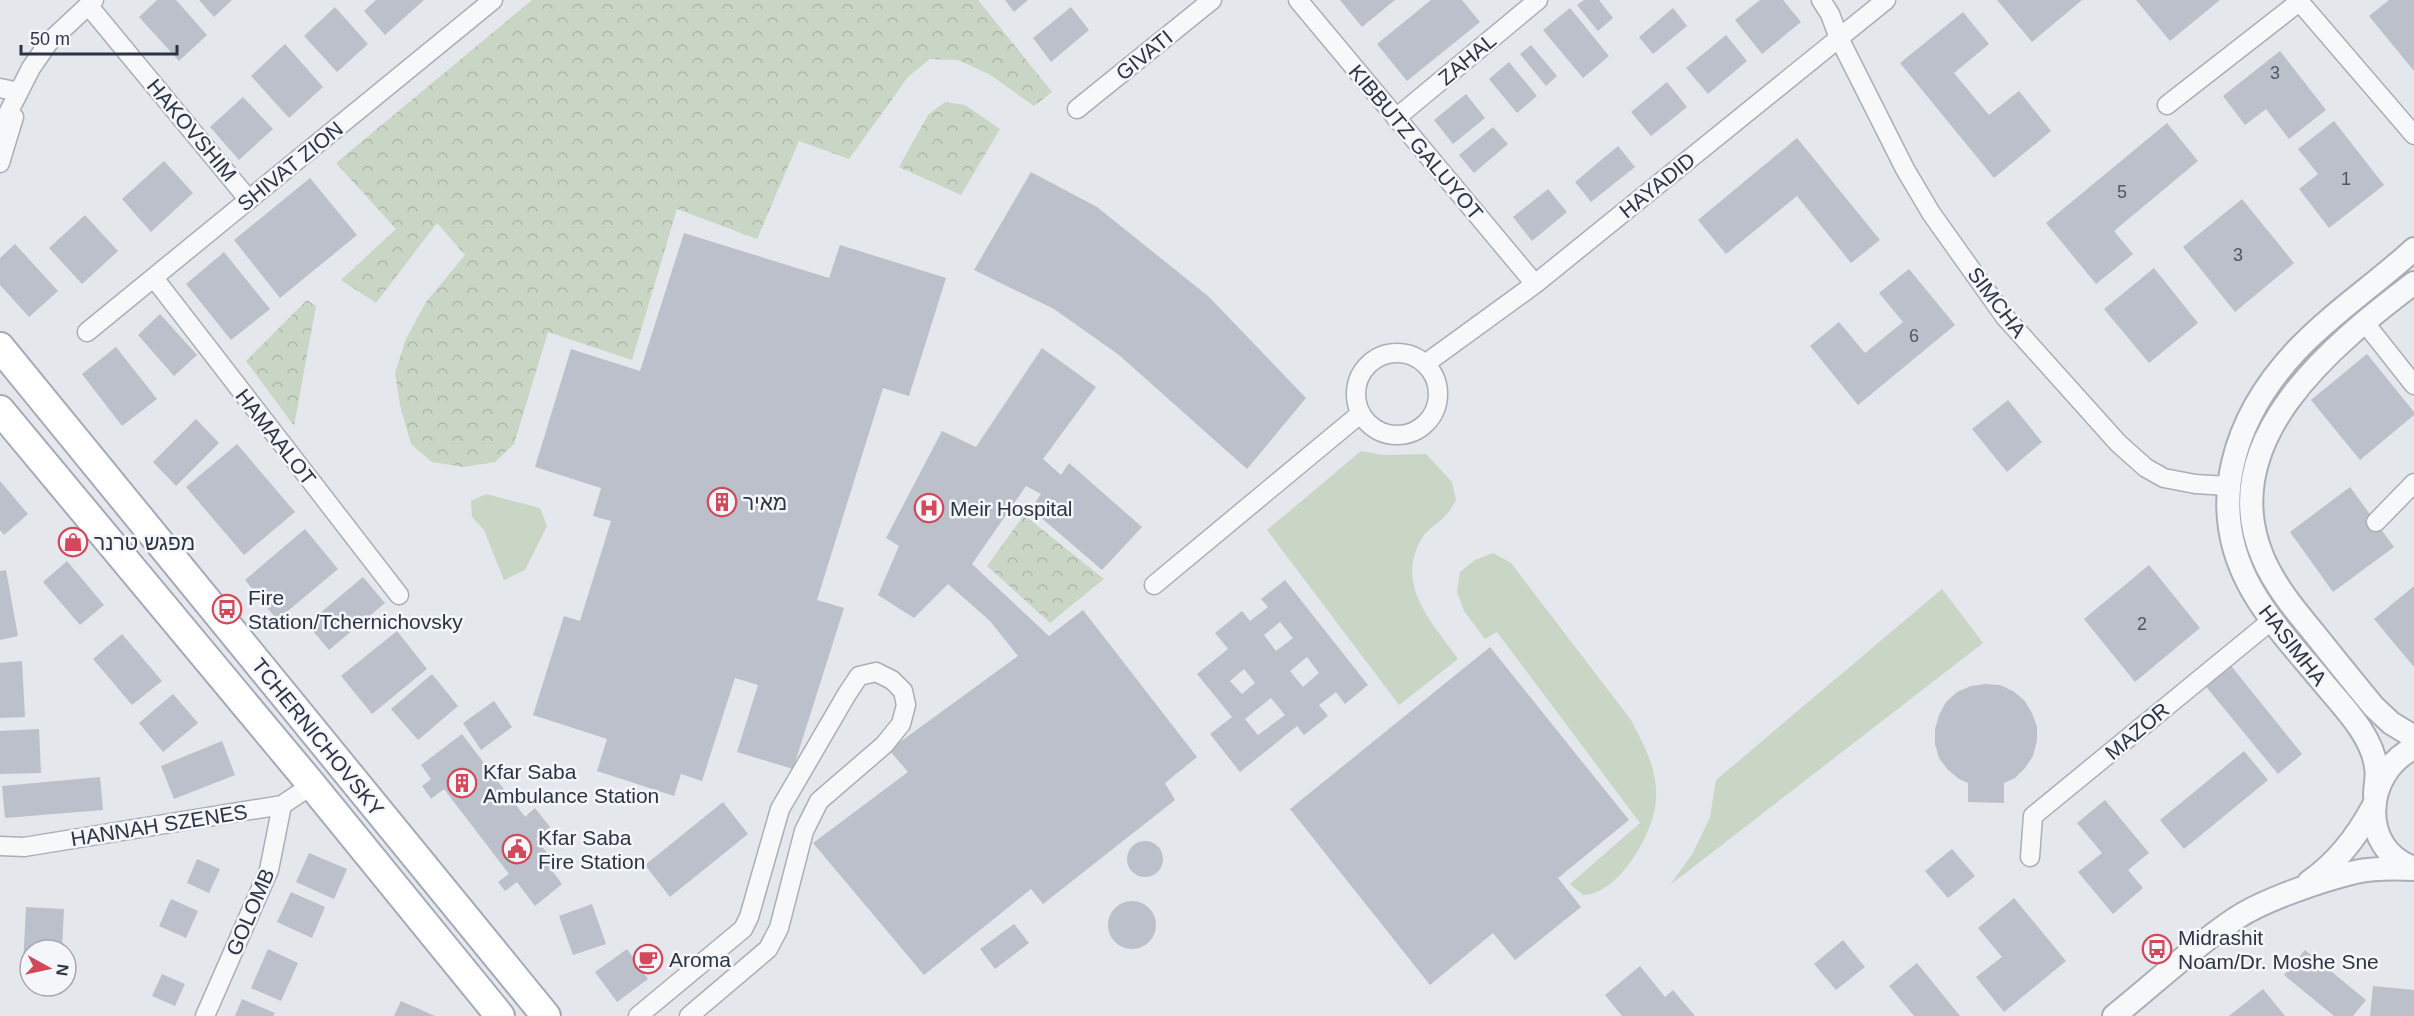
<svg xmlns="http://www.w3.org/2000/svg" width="2414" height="1016" font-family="Arial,Heebo,sans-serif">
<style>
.green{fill:#c9d6c5}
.forest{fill:url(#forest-crowns)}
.building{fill:#bbc0ca;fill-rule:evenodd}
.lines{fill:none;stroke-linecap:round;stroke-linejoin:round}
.minor-casing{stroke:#a9aeb7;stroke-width:21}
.tertiary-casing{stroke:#a9aeb7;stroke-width:26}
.primary-casing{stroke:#a3abb8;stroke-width:32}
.minor{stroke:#f7f8fa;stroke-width:18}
.tertiary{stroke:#f7f8fa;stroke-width:22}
.primary{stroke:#fff;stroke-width:28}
.labels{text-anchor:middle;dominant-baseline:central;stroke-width:5;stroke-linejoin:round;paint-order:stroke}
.number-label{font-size:18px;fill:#4f5766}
.street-label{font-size:21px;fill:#2b3445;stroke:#f4f6f9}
.poi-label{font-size:21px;fill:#2b3445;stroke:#f4f6f9;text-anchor:start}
</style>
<defs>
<pattern id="forest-crowns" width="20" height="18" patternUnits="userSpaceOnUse" patternTransform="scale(1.5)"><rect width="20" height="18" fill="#c9d6c5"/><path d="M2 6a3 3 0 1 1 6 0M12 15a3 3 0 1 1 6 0" fill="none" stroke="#adb8ab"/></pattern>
</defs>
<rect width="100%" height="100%" fill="#e4e7ec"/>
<path class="green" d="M1361,451L1383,455L1426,454L1452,482L1456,500C1453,505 1450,511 1446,515C1439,523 1427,529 1422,538C1394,585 1432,622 1458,659L1399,705L1267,530Z
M486,494L540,508L547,526L525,570L504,580L484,530L472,517L471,501Z
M1493,553L1511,563L1631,720C1644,745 1658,770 1656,799C1655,831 1619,895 1583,895L1570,884L1640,823L1497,632L1485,639L1464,611L1457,592L1460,572L1475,560Z
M1942,589L1983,643L1670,885L1693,853L1710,817L1716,780Z"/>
<path class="forest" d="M532,0H978L1052,92L1034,106L989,74L958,60L930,59L908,77L849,159L799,141L757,239L677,209L632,360L548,332L514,444L495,462L463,467L432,462L411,444L400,405L395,373L406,339L426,302L465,255L437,223L376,303L341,280L396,229L336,163Z
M945,102L965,105L1000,129L961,195L899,167L928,115Z
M307,300L316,306L294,426L246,361Z
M1024,515L1104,579L1050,623L987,566Z"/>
<path class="building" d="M157,0H176L207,35L179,61L139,17Z
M199,0H232L214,17Z
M376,0H424L385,35L364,11Z
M1005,0H1028L1014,12Z
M1340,0H1395L1362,27Z
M1431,0H1462L1480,22L1407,81L1377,44Z
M1584,0H1599L1613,18L1598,31L1577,5Z
M1760,0H1783L1801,22L1762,54L1735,20Z
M1997,0H2082L2032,42Z
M2136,0H2220L2170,41Z
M2389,0H2414V71L2369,16Z
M335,7L368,44L337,72L304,36Z
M1071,7L1089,30L1051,62L1033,38Z
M1570,8L1609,56L1583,78L1543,30Z
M1673,8L1687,26L1653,54L1639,37Z
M1963,12L1989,44L1954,73L1989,115L2019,91L2051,131L1994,178L1900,63Z
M1726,35L1747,61L1708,94L1686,68Z
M285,44L323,87L289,118L251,76Z
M1531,45L1557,76L1546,86L1520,54Z
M2280,51L2326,110L2289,139L2266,109L2245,125L2223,96Z
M1509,62L1537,96L1517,113L1489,79Z
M1667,82L1687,107L1651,136L1631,112Z
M1466,94L1485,118L1453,144L1434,120Z
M243,97L273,129L239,160L210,127Z
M2334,121L2384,185L2329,228L2299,189L2318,174L2298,149Z
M2167,123L2198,161L2114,231L2133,254L2096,284L2046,223Z
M1493,127L1508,144L1474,173L1459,155Z
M1797,138L1880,240L1851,263L1797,196L1726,254L1698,220Z
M1618,146L1635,167L1591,202L1575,182Z
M164,161L193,193L151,232L122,199Z
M1031,172L1097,207L1208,296L1306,398L1247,469L1119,355L1054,309L974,270Z
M310,178L357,235L280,298L234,240Z
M1548,189L1567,212L1532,241L1513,217Z
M2242,199L2294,263L2235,312L2183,247Z
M85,215L118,251L82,284L49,248Z
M684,233L829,278L840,245L946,278L909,396L883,388L817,600L844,608L793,769L737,752L758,685L735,678L702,781L681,774L674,796L597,771L607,739L533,715L564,616L580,621L611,521L593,516L601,488L535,467L571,349L640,371Z
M15,244L58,291L29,317L0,285V258Z
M224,252L270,309L231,340L186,284Z
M2154,268L2198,323L2149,363L2104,309Z
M1909,269L1955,325L1858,405L1810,346L1839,322L1865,353L1903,322L1879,293Z
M160,314L197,355L174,376L138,335Z
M116,347L157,399L122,426L82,374Z
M1042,348L1096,387L1043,459L1061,475L1069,463L1142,527L1102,570L1031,509L1041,494L1026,486L972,564L1049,636L1083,610L1197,757L1165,783L1175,800L1043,904L1031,889L924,975L813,843L908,772L889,750L1018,656L990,621L948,584L914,618L878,595L899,546L886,538L942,431L976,447Z
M2367,354L2414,412V415L2360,460L2311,400Z
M2008,400L2042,442L2007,472L1972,429Z
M196,419L219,443L176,486L153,462Z
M237,444L295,512L244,555L186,487Z
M0,481L28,514L4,535L0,530Z
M2350,487L2394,547L2333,592L2290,532Z
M305,529L338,569L277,620L245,580Z
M67,561L104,605L80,625L43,582Z
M2149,565L2200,628L2135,682L2084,619Z
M6,570L18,636L0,640V571Z
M363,577L385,603L329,650L307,624Z
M1285,580L1368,685L1345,704L1336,692L1319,705L1328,716L1304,735L1297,726L1240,772L1210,734L1232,717L1197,674L1228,649L1215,633L1242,611L1250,621L1268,607L1261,599ZM1280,622L1293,638L1276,651L1264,635ZM1307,657L1319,673L1303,687L1290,671ZM1244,669L1255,683L1242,694L1230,681ZM1271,698L1285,715L1258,735L1245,719Z
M2414,586V667L2374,619Z
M397,631L427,669L372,714L341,676Z
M122,634L162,681L132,705L93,659Z
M1490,647L1629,820L1558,878L1581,907L1515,960L1493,933L1430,985L1290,809Z
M22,661L25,717L0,718V663Z
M2228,662L2302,754L2278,774L2203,683Z
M432,674L458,706L418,740L391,709Z
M1985,684L2000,685L2013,691L2024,700L2032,713L2037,727V741L2033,756L2025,768L2015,778L2004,783V803L1968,802V783L1959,779L1948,770L1939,758L1935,744V729L1939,715L1946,702L1957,692L1971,686Z
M173,694L198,723L163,752L139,723Z
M494,701L512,727L481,750L463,723Z
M39,729L41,773L0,774V731Z
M462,734L525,817L535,808L550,827L536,839L552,859L547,864L562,884L535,906L517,882L505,891L498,882L509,874L444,789L431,799L422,786L431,779L421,765Z
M222,741L235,775L174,799L161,766Z
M2244,751L2268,780L2184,849L2160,820Z
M100,777L103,810L5,818L2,786Z
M2105,800L2149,853L2128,870L2143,888L2113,914L2078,872L2102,853L2077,823Z
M723,802L748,834L670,897L645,865Z
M1127 859a18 18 0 1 1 36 0a18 18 0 1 1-36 0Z
M1952,849L1975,876L1948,898L1925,871Z
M309,853L347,869L334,899L296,882Z
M197,859L220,869L209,893L187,883Z
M291,892L325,907L312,938L277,922Z
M2014,898L2066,961L2004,1012L1976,977L2002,957L1978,928Z
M171,899L198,911L186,938L159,926Z
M1108 925a24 24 0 1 1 48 0a24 24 0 1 1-48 0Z
M592,904L606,944L573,955L559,916Z
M26,907L64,909L62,950H30V966H23Z
M1014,924L1029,943L995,969L980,949Z
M1843,940L1865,967L1836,990L1814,964Z
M268,949L298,963L281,1001L251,988Z
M627,949L648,979L617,1002L595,972Z
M2305,950L2366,1000L2353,1016H2334L2284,975Z
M1917,963L1960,1016H1914L1889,986Z
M1640,966L1665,997L1673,990L1695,1016H1622L1605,995Z
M162,974L185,984L175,1006L152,996Z
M2373,986L2414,990V1016H2370Z
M2263,989L2285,1016H2229Z
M242,999L275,1013L273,1016H235Z
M401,1001L435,1016H394Z"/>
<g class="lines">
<g class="minor-casing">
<path id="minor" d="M1298,0L1535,284
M1821,0L1830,14L1839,38L1905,169L1931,213L2005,317L2118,443L2146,468L2164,478L2195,484L2228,486
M2298,0L2414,135
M88,5L249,200
M0,88L19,92
M2167,105L2299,2
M1077,109L1212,0
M1396,118L1538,0
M0,129L31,68L49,42L94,0
M0,163L14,117
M154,278L399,595
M2365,323L2414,385
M87,332L493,0
M1356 394a41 41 0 1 1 82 0a41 41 0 1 1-82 0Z
M1425,364L1535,284L1886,0
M2376,522L2414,483
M1154,585L1360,414
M0,846L24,847L282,805L312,785
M2030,857L2033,816L2272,620
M205,1016L269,870L282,805
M638,1016L743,929L749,917L780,809L847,694L859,676L876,672L892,680L903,691L906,705L901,724L884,745L819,801L804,831L779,928L768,949L689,1016"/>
</g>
<g class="tertiary-casing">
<path id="tertiary" d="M2414,283C2332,345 2213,441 2263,558C2275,586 2295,610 2314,633C2334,658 2354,683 2374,707L2391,723L2414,737
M2414,748C2364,772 2358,849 2414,868
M2375,795C2375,786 2378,776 2376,767C2372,734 2341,705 2321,680C2297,651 2271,623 2252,590C2204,506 2234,417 2297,350C2332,313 2376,284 2414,249
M2309,882C2338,862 2358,835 2374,805
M2114,1016C2153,985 2194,946 2235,919C2263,900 2322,880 2355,872C2374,868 2394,868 2414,869"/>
</g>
<g class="primary-casing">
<path id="primary" d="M0,347L546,1016
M0,410L312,785L500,1016"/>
</g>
<use href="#minor" class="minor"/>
<use href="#tertiary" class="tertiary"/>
<use href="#primary" class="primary"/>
</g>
<defs>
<g id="building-ring" transform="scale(1.5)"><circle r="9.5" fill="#f4f6f9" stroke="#d1495b" stroke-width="1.5"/><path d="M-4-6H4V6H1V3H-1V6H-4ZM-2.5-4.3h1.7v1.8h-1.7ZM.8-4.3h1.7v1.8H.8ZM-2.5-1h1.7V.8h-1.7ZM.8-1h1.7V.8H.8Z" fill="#d1495b"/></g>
<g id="hospital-ring" transform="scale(1.5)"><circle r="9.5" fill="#f4f6f9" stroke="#d1495b" stroke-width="1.5"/><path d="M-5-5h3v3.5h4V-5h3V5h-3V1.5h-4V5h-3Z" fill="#d1495b"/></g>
<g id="shop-ring" transform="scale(1.5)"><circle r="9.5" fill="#f4f6f9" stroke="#d1495b" stroke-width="1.5"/><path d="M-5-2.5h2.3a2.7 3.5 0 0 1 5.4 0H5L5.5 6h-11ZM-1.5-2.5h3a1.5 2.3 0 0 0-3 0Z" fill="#d1495b"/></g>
<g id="bus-ring" transform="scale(1.5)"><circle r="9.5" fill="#f4f6f9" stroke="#d1495b" stroke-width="1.5"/><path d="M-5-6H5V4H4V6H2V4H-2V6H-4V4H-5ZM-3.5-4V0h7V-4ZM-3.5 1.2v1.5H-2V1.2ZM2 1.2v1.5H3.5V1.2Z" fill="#d1495b"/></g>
<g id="civic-ring" transform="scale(1.5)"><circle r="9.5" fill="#f4f6f9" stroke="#d1495b" stroke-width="1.5"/><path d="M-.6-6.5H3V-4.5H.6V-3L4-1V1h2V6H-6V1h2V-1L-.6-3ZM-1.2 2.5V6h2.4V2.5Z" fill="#d1495b"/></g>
<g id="cafe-ring" transform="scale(1.5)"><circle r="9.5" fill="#f4f6f9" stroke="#d1495b" stroke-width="1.5"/><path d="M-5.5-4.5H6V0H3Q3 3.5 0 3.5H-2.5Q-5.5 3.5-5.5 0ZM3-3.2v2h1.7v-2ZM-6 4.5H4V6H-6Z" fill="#d1495b"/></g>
</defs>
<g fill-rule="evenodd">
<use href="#building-ring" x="722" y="502"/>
<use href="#hospital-ring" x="929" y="508"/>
<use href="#shop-ring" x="73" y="542"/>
<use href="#bus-ring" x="227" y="609"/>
<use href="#building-ring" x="462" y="783"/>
<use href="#civic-ring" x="517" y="849"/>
<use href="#bus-ring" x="2157" y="949"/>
<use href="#cafe-ring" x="648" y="959"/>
</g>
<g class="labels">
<g class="number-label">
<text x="2275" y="73">3</text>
<text x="2346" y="179">1</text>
<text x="2122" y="192">5</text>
<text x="2238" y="255">3</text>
<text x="1914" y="336">6</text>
<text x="2142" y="624">2</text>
</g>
<g class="street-label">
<text transform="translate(1144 55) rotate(-39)">GIVATI</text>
<text transform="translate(1467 59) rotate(-40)">ZAHAL</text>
<text transform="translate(192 130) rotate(50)">HAKOVSHIM</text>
<text transform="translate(1416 142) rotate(50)">KIBBUTZ GALUYOT</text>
<text transform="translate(290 166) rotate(-39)">SHIVAT ZION</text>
<text transform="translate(1657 185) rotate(-39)">HAYADID</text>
<text transform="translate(1997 302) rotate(53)">SIMCHA</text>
<text transform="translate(276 437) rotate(52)">HAMAALOT</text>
<text transform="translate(2293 645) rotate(52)">HASIMHA</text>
<text transform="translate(2137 731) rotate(-40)">MAZOR</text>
<text transform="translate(318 737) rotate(51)">TCHERNICHOVSKY</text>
<text transform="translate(159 825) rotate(-9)">HANNAH SZENES</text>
<text transform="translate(250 912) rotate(-67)">GOLOMB</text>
</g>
<g class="poi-label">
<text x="743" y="502">מאיר</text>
<text x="950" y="508">Meir Hospital</text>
<text x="94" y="542">מפגש טרנר</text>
<text x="248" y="597">Fire<tspan x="248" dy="24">Station/Tchernichovsky</tspan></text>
<text x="483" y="771">Kfar Saba<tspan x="483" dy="24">Ambulance Station</tspan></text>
<text x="538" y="837">Kfar Saba<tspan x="538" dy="24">Fire Station</tspan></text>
<text x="2178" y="937">Midrashit<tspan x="2178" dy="24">Noam/Dr. Moshe Sne</tspan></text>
<text x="669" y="959">Aroma</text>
</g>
</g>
<g transform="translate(48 968) rotate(98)"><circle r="28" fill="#f4f6f9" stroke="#a4a8b1" stroke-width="1.5"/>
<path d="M0-4.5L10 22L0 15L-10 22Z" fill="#d1495b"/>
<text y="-9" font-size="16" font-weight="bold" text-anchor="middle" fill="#2b3445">N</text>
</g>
<path d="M21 45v9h156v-9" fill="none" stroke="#2b3445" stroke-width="3"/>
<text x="30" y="45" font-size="18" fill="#2b3445" stroke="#f4f6f9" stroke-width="4.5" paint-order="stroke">50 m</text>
</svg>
